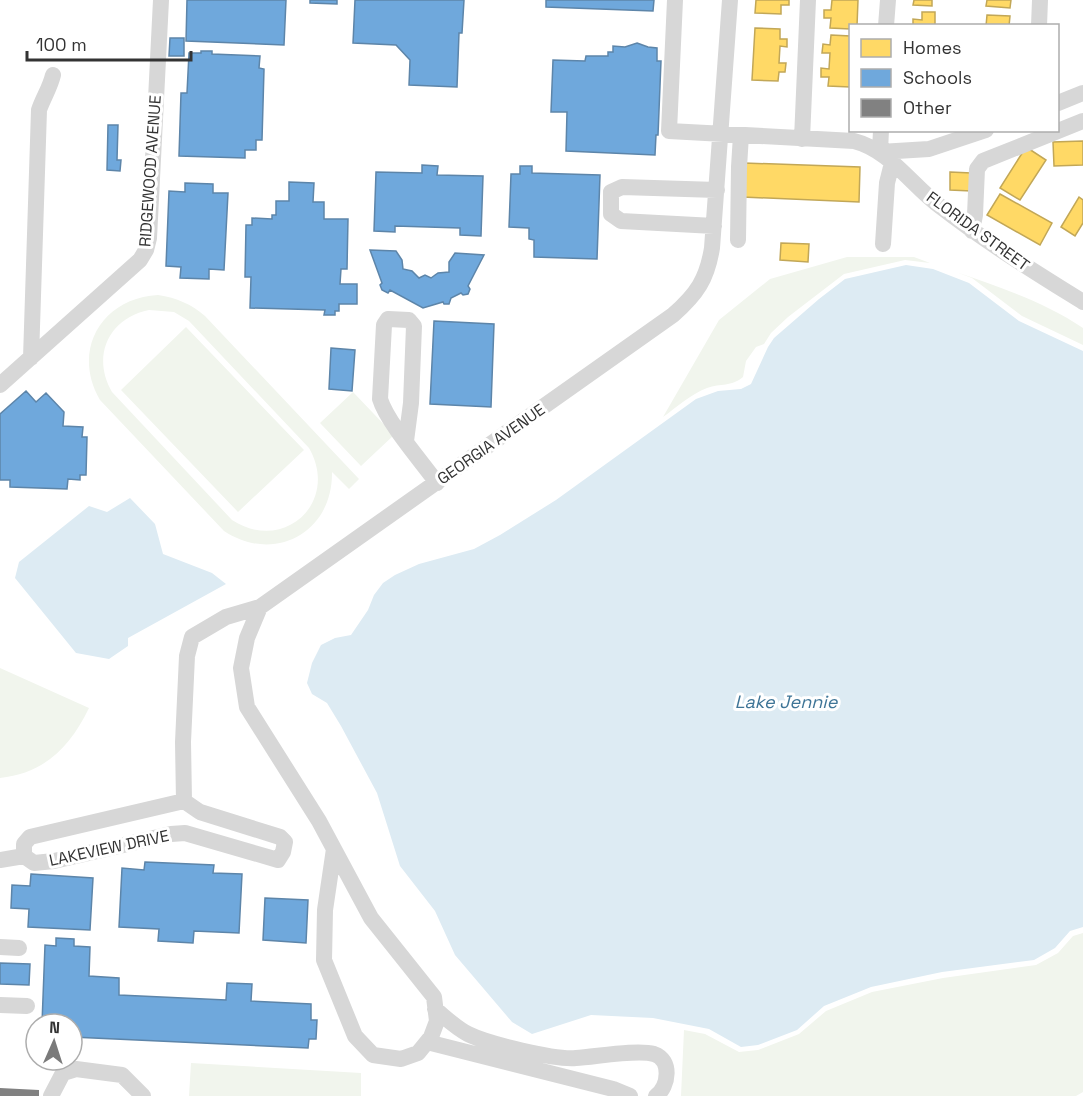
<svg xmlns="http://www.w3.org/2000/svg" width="1083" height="1096" font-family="'Space Grotesk',sans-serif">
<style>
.green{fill:#f1f5ed;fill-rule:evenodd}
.water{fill:#ddebf3}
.homes{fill:#ffd966;stroke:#c2a757;stroke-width:1.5}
.schools{fill:#6fa8dc;stroke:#5d85a9;stroke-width:1.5}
.building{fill:#818181}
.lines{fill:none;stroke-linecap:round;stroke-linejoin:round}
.minor{stroke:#d7d7d7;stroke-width:16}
.labels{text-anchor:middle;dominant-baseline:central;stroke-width:6;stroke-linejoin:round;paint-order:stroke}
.street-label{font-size:16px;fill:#333;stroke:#fff}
.water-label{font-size:18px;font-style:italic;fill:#3f7597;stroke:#fff}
</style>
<rect width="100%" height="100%" fill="#fff"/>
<path class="green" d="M847,257H914L930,263L905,260L844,274L788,317L771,333L764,344L756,347L746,361L743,377C731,387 721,383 707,388C691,394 677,407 663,417L719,320L770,279Z
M956,272C999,287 1045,302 1083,328V345L1022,316L972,278Z
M158,295C177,298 191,304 205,316L359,479L349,489L332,472C333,533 274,564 224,531L100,400C71,350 102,298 158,295ZM149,310L174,312L189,321L309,448C340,502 284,554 232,520L112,392C91,356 109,318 149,310Z
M186,327L304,450L238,512L121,390Z
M353,392L394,435L361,466L320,423Z
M0,668L89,708C70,747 45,773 0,778Z
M1083,933V1092L1076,1096H681L684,1030L705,1034L739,1052L758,1050L799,1034L826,1011L872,992L943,978L1036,965L1058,953L1073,936Z
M191,1063L361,1073V1096H189Z"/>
<path class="water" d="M906,265L933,269L969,283L1019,321L1083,351V927L1070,931L1055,948L1034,960L942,972L871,987L824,1006L797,1030L758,1045L741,1047L709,1029L653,1018L591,1015L532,1034L512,1022L455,955L435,911L400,866L377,793L341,726L327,703L312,694L307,683L312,663L321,645L335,638L351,635L368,610L374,595L383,583L395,575L419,564L474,549L500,535L556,500L696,399L718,391L741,389L751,384L768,347L774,338L819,299L845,279Z
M130,498L155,524L163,554L212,573L226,584L128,638V646L109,659L76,653L15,578L19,562L89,506L107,512Z"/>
<path class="homes" d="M756,0H789V5H781V14L755,13Z
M832,0H858L857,26H850V29L830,28L831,18H824V10H831Z
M914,0H932V6L913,5Z
M987,0H1011L1010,8L986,6Z
M922,12H935V26H913V19L922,20Z
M987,15L1010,16L1009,26H986Z
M755,28L780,29V39H787V47L780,46L779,63H786L785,72H779L778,81L752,80Z
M831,35L850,36V87L828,86L829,77H821V68L829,69L830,53H822L823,44L830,45Z
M1083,141V165L1054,166L1053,142Z
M1026,147L1046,160L1020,200L1000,188Z
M744,163L860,167L859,202L743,197Z
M950,172L971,173V191L950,190Z
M1000,194L1052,223L1040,245L987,215Z
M1079,197L1083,200V223L1075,236L1061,227Z
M781,243L809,244L808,262L780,260Z"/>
<path class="schools" d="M187,0H286L284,45L186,41Z
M310,0H337V4L310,3Z
M355,0H464L462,33H459L457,87L409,85L410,60L396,45L353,43Z
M546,0H654L653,11L546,7Z
M170,38H184V56H169Z
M637,43L648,47L657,48V61H661L658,135H656L655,155L566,151L567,112H551L553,60L585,61L586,56H608V52H613V46L625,47Z
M201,51H212V54L260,56L259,68L264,69L262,140H256V150H245V158L179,156L181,93H187L189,53H201Z
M108,125H118L117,160H121L120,171L107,170Z
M422,165L438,166L437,175L483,176L481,236L460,235V228L395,226V232L374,231L376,172L422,173Z
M520,166H532V173L600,175L597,259L534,257V240L529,239V228L509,227L511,174H520Z
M289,182L314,183L313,202H324V219H348L347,269H341L340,284H357V304H339V311H335V315H324L325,310L250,308L251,277H245L246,225H252V218L272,219V215H276V201H289Z
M185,183L213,184V193H228L224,270L209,269V279L180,278L181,267L166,266L169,191L185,192Z
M370,250L396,251L402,260L403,269L412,271L419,278L425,275L431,278L438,273L449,272V262L455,253L484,255L468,286L470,289L468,294L463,295L461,293L451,298L449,304H444L443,302L423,308L390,290L388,293L382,290L380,285L382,283Z
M434,321L494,324L491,407L430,404Z
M331,348L355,350L352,391L329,389Z
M26,391L36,402L46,393L64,412L63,426L83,427L82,437H87L86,475H80V480L68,479L67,489L10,487V480H0V414Z
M145,862L214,865L213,873L242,874L239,933L194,931L193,943L158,941L159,929L119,927L122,868L144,870Z
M31,874L93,878L90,930L28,927L29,909L11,908L12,885L30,886Z
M265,898L308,900L306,943L263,940Z
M56,938L74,939V946L90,947L89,976L119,978V995L226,1000L227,983L252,984L251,1001L311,1004V1020H317L316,1039H309L308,1048L72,1037V1024H42L45,945L56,946Z
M0,963L30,964L29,985L0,984Z"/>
<path class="building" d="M0,1088L39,1090V1096H0Z"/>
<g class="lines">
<path class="minor" d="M675,0L669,131L854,141C890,150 912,186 941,207C986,242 1035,272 1083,302
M886,26L888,0
M1039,26L1040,0
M1058,103L1083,93
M802,139L808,0
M880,152L929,149L986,130
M880,152L881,130
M714,226L621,221L611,214V192L622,187L717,190
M972,231L975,215L977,169L983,161L1083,121
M738,240L739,167L741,135
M883,244L887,183L892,163
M31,358L39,110C43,98 50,88 53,75
M0,385L140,260L146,250L149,238L161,0
M406,441L411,403L414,326L409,320L388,319L384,325L380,399C387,422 421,461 437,483
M184,801L200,812L280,837L285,842L283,852L278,860L185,833L171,834L54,861L34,863L24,856V844L30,837Z
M184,801L183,742L187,656L192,637L226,617L260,607
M334,849L325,910L324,960L355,1036L373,1055L401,1059L418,1053L431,1037L437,1021L434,997L371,918L334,849L319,821L247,707L241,668L247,638L260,607L673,315C697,294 707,279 712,248L730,0
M0,860L24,856
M0,947L19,948
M0,1005L27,1006
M435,1009C446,1018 456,1028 468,1034C488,1044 555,1060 576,1058C595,1057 637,1049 654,1054C672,1060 669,1086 656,1096
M427,1042L613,1089L630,1096
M51,1096L63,1073L76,1069L122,1075L143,1096"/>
</g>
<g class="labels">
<g class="street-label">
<text transform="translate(150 171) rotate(-86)">RIDGEWOOD AVENUE</text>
<text transform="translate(978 231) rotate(36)">FLORIDA STREET</text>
<text transform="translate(491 444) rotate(-35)">GEORGIA AVENUE</text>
<text transform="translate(109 848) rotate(-12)">LAKEVIEW DRIVE</text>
</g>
<g class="water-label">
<text x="786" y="701">Lake Jennie</text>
</g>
</g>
<rect x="849" y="24" width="210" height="108" fill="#ffffff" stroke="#adadad" stroke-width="1.5"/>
<rect x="861" y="39" width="30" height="18" fill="#ffd966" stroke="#adadad" stroke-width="1.5"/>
<text x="903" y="54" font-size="18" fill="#333333">Homes</text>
<rect x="861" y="69" width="30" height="18" fill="#6fa8dc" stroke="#adadad" stroke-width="1.5"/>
<text x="903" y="84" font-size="18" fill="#333333">Schools</text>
<rect x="861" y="99" width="30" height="18" fill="#818181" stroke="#adadad" stroke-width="1.5"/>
<text x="903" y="114" font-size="18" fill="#333333">Other</text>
<g transform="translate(54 1042) rotate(3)"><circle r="28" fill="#ffffff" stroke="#adadad" stroke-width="1.5"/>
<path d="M0-4.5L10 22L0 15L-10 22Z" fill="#7a7a7a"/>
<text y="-9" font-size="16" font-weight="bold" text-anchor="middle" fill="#333333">N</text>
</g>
<path d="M27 51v9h164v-9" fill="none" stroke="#333333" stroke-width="3"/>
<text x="36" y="51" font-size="18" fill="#333333" stroke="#ffffff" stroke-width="4.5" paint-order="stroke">100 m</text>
</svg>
